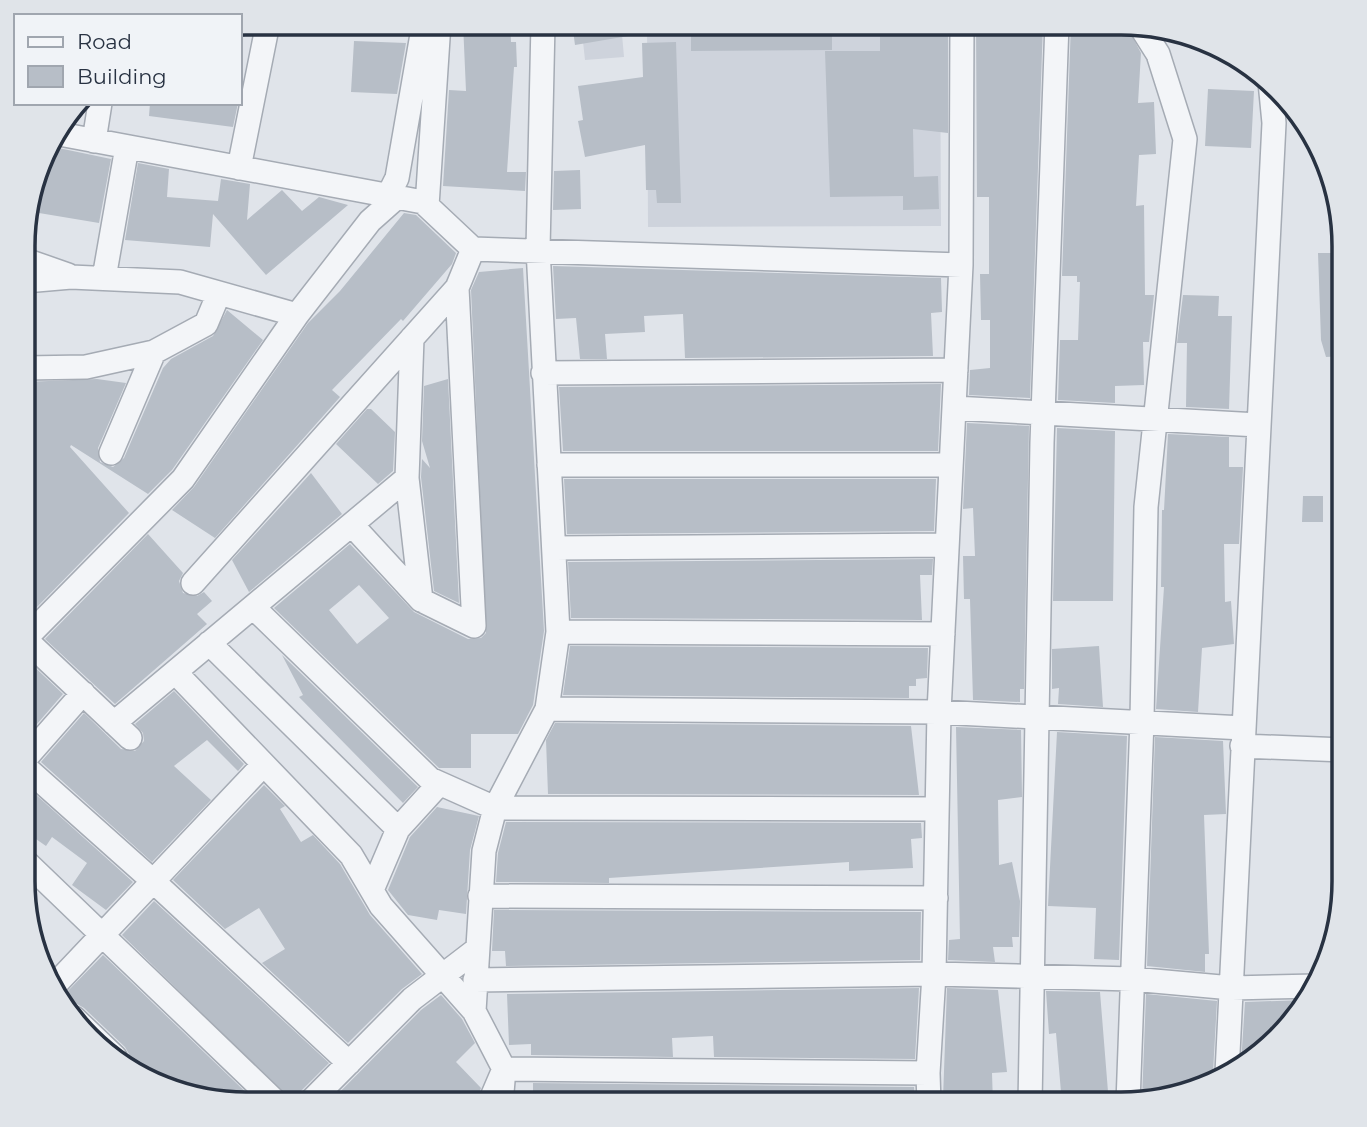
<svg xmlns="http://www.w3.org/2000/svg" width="1367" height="1127" font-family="Montserrat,sans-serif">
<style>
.built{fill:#ced3dc}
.building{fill:#b7bec7;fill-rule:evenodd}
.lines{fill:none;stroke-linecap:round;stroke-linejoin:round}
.minor-casing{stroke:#a5abb4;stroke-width:26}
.minor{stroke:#f3f5f8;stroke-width:23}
.rim{fill:none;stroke:#283242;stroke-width:3.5}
</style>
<rect width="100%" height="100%" fill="#e0e4ea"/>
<path class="built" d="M581,23H621L624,57L585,60Z
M647,23H940L941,226L648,227Z"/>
<path class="building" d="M463,23H510L511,42H516L517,67H514L507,172H526L525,191L443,186L449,90L466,91Z
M572,23H640V34L575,45Z
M691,23H832V50L691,51Z
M880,23H948V133L913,129L914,177L938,176L939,209L903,210V196L830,197L825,51H880Z
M976,23H1043L1030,398L969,395L970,370L990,368V320H981L980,274H989V197H977Z
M1071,23H1125L1141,53L1138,103L1154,102L1156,154L1139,155L1136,206L1144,205L1145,295H1154L1149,342H1143L1144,385L1115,386V403L1058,400L1060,340H1078L1080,282H1077V276H1062Z
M354,41L406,43L397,94L351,92Z
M676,42L681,203H657L656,190H646L645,145L585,157L578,121L583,120L578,86L643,77L642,43Z
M1208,89L1254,91L1251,148L1205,146Z
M150,103H238L233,127L149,116Z
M49,146L111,159L99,223L27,211Z
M138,163L169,169L167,197L218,201L221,179L250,184L247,220L282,190L302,211L319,197L348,205L266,275L213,214L210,247L125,240Z
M580,170L581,209L553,210L554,171Z
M404,213L416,215L456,253L452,264L403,321L401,319L332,390L340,397L215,538L172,510L194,487L308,323L340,291Z
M1318,253H1344V356L1326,357L1321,340Z
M553,266L941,278L942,312L931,313L933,356L685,358L683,314L644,316L645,332L605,334L607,359H580L576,318L556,319Z
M523,268L544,631L533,705L518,734H471V768H439L274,608L350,544L414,612L468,639L481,638L486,633L471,290L479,272ZM359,585L389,618L357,644L329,610Z
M1183,295L1219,296L1218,316H1232L1229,409L1186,407L1187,343H1177Z
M227,310L263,340L172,470L148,494L71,445L70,447L129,513L36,608L24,596V382L97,379L126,383L98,448L100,462L113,467L124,458L163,368L171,359L213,336Z
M448,379L459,603L434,591L421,477L422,459L430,468L422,441L424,386Z
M941,384L938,451H563L559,387Z
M367,409H371L395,432L393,471L378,484L336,444Z
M967,423L1029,426L1024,689H1020V702L973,700L970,599H964L963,556H975L973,508L963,509Z
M1057,428L1115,431L1113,601H1053Z
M1168,434L1229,437V467H1243L1239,544H1224L1225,602L1231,601L1234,644L1202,648L1198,712L1156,709L1164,587H1161L1162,510H1164Z
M311,473L342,514L249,592L232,560Z
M564,479H936L934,531L567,534Z
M1303,496H1323V522H1302Z
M148,534L183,573L179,581L183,593L197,596L204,592L212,601L197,614L207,624L115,704L45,639Z
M933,559L932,575H920L922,620L571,618L568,562Z
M570,646L928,648L927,678L916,679V686H909V698L563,695Z
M1099,646L1103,707L1058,704L1059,688L1052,689V649Z
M282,655L418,787L403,803L299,697L303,695Z
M24,657L63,694L24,739Z
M174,691L244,764L238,771L207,740L174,766L211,800L152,862L41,762L84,713L121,749L135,751L144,741L143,733L135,724Z
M555,723L911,726L919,795L548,794L546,740Z
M956,727L1021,730L1022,797L998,800L999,865L1012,862L1020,901L1019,937H1012L1013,947H993L995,962L948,960L949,940L960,939Z
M1057,732L1127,736L1119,960L1094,959L1096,908L1048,906Z
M1155,737L1223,741L1226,814L1204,815L1209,954H1205V972L1147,966Z
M24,784L133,882L106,910L72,885L87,863L52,837L46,846L23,830Z
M264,785L285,806L280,809L301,842L313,835L340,864L370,915L422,974L402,989L348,1043L262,963L285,949L259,908L225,929L173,880Z
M437,807L479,816L470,850L466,914L439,910L437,920L408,915L388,890L410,837Z
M506,822L921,823L922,838L911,839L913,868L849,871V862L609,878V883L496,882L498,853Z
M154,901L329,1063L298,1094L294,1104L122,935Z
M494,910L921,912L920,960L506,966L505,951H492Z
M103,955L258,1104H232L160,1087L126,1064L129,1054L125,1047L84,1008L77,1004L66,1007L60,999Z
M919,988L915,1059L714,1057L713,1036L672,1038L673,1057L531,1055V1044L509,1045L507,994Z
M947,988L998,990L1007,1072L992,1073L993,1104H957L956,1098L943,1099Z
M1046,991L1100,992L1109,1104H1062L1056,1033L1049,1034Z
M1146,994L1217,1001L1213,1072L1216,1081L1207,1087L1142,1100Z
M441,995L462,1019L475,1043L456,1062L481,1088L475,1104H328L421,1010Z
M1306,1000L1279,1038L1241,1064L1245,1002Z
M533,1083L914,1087L915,1100L881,1104H533Z"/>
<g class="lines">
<g class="minor-casing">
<path id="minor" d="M543,23L538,249L558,632L547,709L495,808L484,851L474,1011L504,1069L928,1073L934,974L939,712L961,265
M54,133L423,202L473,249L961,265L962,23
M94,141L100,103
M239,168L268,23
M388,196L397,178L424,23
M427,206L439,23
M25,260L68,275
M104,278L127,147
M25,281L71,277L180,282L297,315
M412,338L407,478L421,600
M24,368L86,367L154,352L206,324L219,293
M543,373L956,370
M954,408L1258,425
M111,453L154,352
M549,465H951
M352,525L421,600L474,626L457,288
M554,548L947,545
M193,583L457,288L473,249
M253,607L430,779L495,808L937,809
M558,632L943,634
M24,638L130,738
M24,640L183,479L297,315L370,221L397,197
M209,643L398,829
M175,672L351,855L381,906L474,1011
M547,709L939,712L1243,728
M114,723L407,478
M1242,746L1344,750
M24,760L83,693
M24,766L153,881L349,1063
M23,859L278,1104
M372,890L398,829L439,784
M480,896L936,898
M475,980L934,974L1132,979L1232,988L1316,986
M52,988L263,765
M74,1018L115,1057
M928,1073L929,1104
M1227,1073L1274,123L1270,82
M1128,1103L1142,720L1146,507L1185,139L1158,54L1139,24
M308,1104L412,999L476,950
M489,1104L504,1069L501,1104
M1030,1104L1042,443L1057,23"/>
</g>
<use href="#minor" class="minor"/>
</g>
<path d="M0 0H1367V1127H0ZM246 35H1121A211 211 0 0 1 1332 246V881A211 211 0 0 1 1121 1092H246A211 211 0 0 1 35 881V246A211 211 0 0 1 246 35Z" fill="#e0e4e9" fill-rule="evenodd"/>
<path class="rim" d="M246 35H1121A211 211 0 0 1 1332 246V881A211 211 0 0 1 1121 1092H246A211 211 0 0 1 35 881V246A211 211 0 0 1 246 35Z"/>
<rect x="14" y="14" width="228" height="91" fill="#f0f3f7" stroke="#a0a6af" stroke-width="2"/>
<rect x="28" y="37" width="35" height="10" fill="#f3f5f8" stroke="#a0a6af" stroke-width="2"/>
<text x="77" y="49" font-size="21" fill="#283242">Road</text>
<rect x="28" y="66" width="35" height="21" fill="#b7bec7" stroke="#a0a6af" stroke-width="2"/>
<text x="77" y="84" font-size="21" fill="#283242">Building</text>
</svg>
